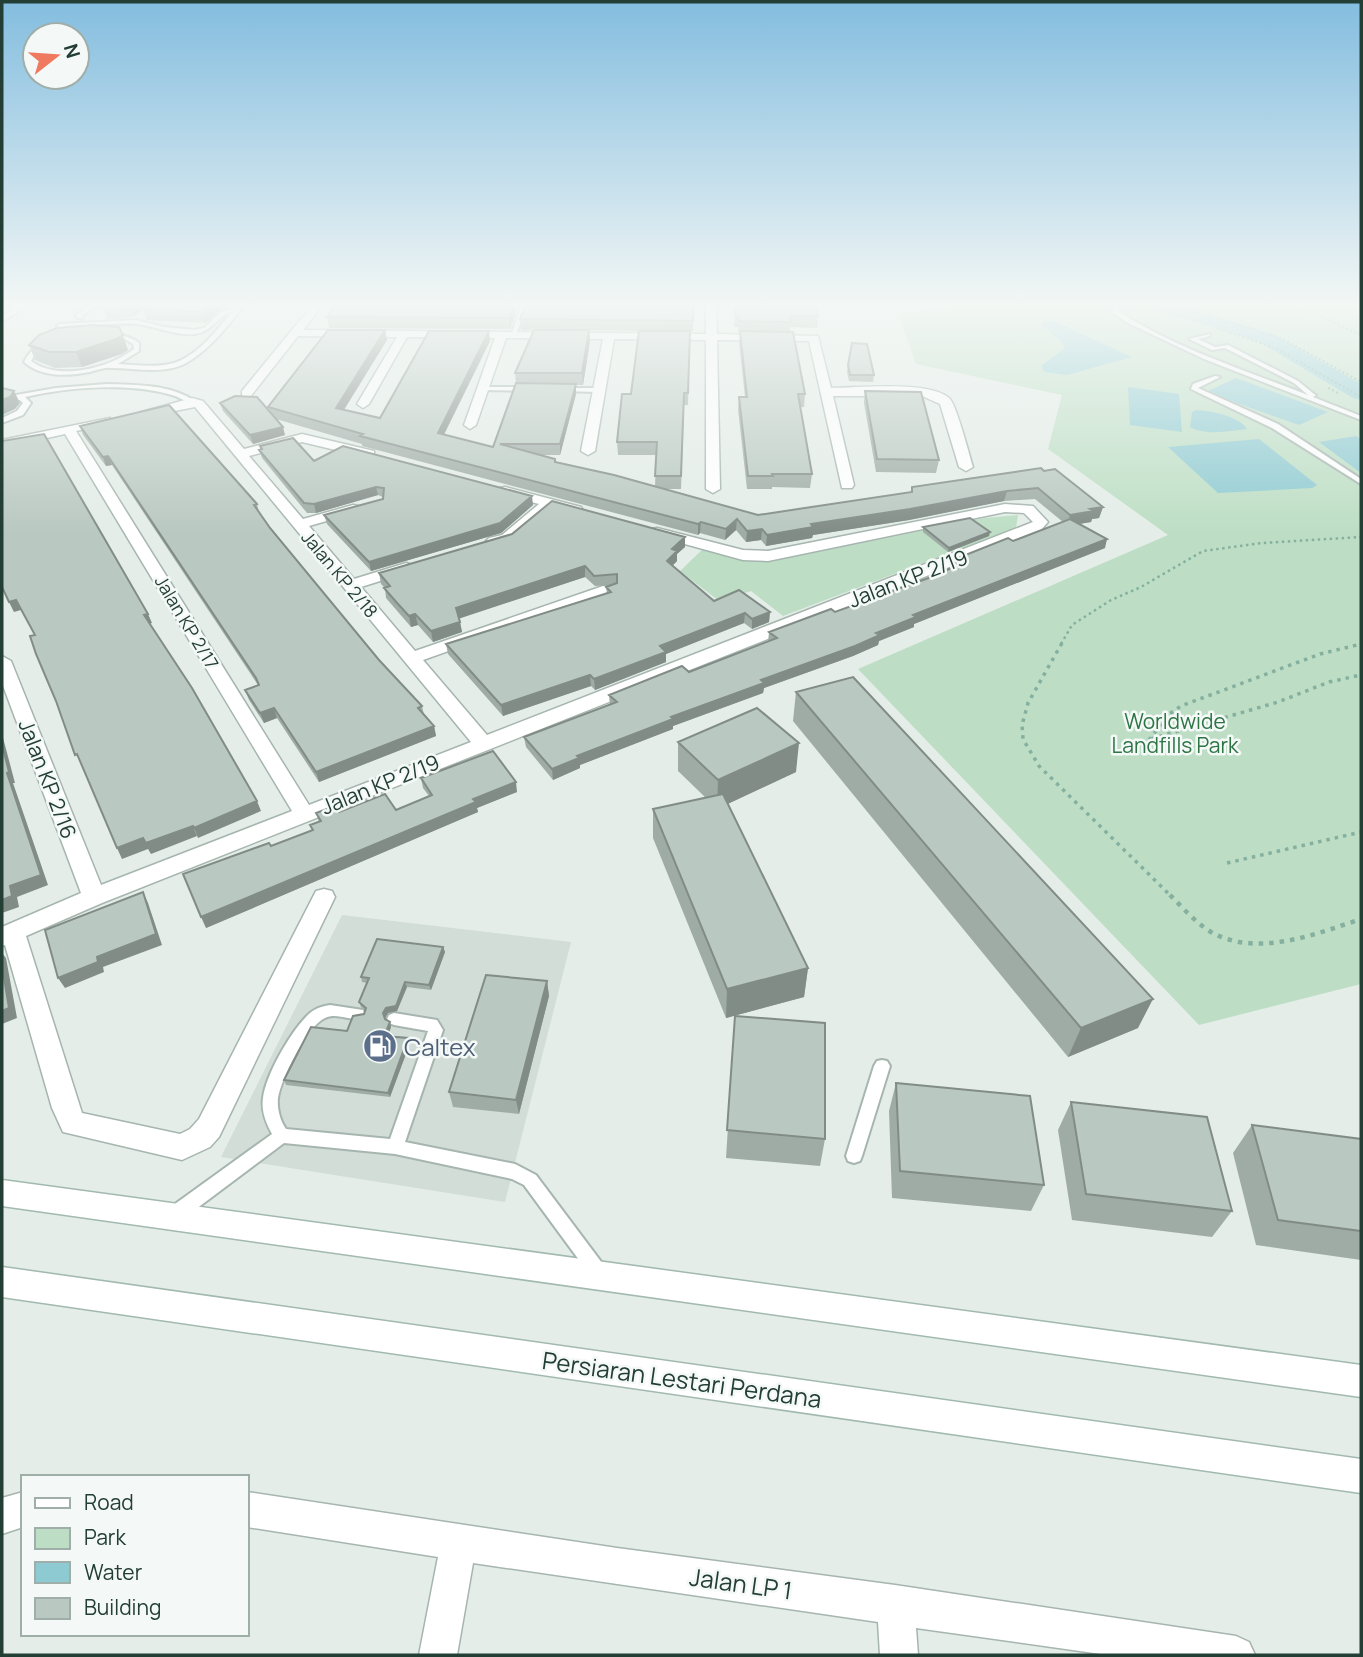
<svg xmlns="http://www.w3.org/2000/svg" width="1363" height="1657" font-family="Manrope,sans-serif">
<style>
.built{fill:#d2ddd7}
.green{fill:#bddec4}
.water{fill:#8dcad1}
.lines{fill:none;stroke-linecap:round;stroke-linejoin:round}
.river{fill:#8dcad1;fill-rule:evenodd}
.service-casing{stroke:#a6b5af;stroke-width:4}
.minor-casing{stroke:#a6b5af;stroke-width:3}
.secondary-casing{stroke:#a2b9af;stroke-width:3}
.path-far3{stroke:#85b0a0;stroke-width:2;stroke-dasharray:2 2.5;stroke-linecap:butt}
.path-far2{stroke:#85b0a0;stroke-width:2.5;stroke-dasharray:2.5 3.5;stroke-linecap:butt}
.path-far1{stroke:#85b0a0;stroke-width:3.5;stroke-dasharray:3.5 5;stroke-linecap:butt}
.path{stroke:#85b0a0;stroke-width:4.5;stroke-dasharray:4.5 6;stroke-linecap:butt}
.service{fill:#fff;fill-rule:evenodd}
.minor{fill:#fff;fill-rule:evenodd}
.secondary{fill:#fff;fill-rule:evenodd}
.wall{fill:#9faca6;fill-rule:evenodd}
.shaded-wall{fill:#828c87}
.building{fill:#b9c8c1;stroke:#828c87;stroke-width:2}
.labels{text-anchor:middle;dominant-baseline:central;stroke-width:5;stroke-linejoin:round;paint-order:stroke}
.far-street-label{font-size:18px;fill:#233e35;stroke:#f4f9f7}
.street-label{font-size:21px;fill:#233e35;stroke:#f4f9f7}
.park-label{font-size:21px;fill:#2e7545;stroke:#f4f9f7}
.near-service-label{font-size:24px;fill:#4e5e75;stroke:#f4f9f7;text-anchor:start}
.near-street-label{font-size:24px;fill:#233e35;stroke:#f4f9f7}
</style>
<rect width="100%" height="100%" fill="#e4ede8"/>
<path class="built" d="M342,915L571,942L505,1202L221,1157Z"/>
<path class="green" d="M983,302H1361V984L1199,1025L858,669L1168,535L1048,449L1062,395L916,364L898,314Z
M1018,515L1016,528L783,616L751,591L719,601L680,571L703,549L740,559L772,561L985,518Z"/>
<path class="water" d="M1052,320L1132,357L1067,375L1044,372L1041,366L1065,348L1060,340L1041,325L1042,323Z
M1236,378L1328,412L1299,425L1206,392Z
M1128,387L1179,394L1182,432L1130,425Z
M1196,410C1212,411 1239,416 1247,429C1230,431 1206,436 1190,427L1192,412Z
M1356,436L1361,439V473L1319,442Z
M1259,439L1317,485L1312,488L1218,493L1168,447Z"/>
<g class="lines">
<path class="river" d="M1142,302H1169L1273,334L1361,384V400L1353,398L1259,342L1144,306Z"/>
<g class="service-casing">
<path id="service" d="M95,302H101L82,316V319L76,317V315Z
M241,302H247C230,323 210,350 186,363C164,375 135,368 111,368C105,367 97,370 90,372C68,376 42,378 24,362C28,355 31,350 38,346C61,332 118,326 139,343V351L118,364C136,365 156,368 174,363C197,356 217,330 232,312C217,316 212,332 195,334C175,336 156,326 136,324C114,322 83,327 60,328L57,326L60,324L136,320L164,327L195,330L204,328L221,312L236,308ZM98,337L125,339L133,344L134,349C108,369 58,381 31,361C43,339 75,338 98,337Z
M523,302H529L516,334L511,335Z
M1114,302H1120L1118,311C1172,347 1247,371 1308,395L1294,383L1225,348L1212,350L1189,339L1210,334V336L1198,339L1215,347L1228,345L1298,381L1314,394L1316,395L1313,397L1361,416V420L1204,359L1128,323L1112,312Z
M1215,376L1220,377L1198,388L1278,424L1361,479V484L1272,428L1191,389L1193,384Z
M107,384C137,385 171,384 196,402L192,404C185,401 179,397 172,395C130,382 68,387 25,397L31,403L23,415L2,423V418L17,411L23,403L20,400L2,398V394L16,395L56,388Z
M483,387H529L532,389L529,391L481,390V388Z
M561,388H599L602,390L599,392L559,391L558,390Z
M330,1005L363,1010L365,1014L363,1018C351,1022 337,1012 325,1018C307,1026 281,1079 278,1098C277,1109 280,1120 286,1129L390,1139L428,1031L394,1025L389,1023L387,1019L389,1015L394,1013L437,1020L443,1030L405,1142L515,1164L536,1175L605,1267L608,1273L605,1279L599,1282L593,1279L524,1185L512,1179L395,1154L284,1143L180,1221L174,1223L168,1221L166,1215L168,1209L272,1134C266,1123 261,1111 263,1098C266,1074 292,1029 310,1013C316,1008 323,1006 330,1005Z
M882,1060L887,1061L890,1066L862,1156L860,1161L854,1163L848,1161L846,1156L874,1066L877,1061Z"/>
</g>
<g class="minor-casing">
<path id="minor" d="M23,302H34L2,322V315Z
M315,302H325L303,330L706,334V305H657L652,302H768L763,305H716L717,334L818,336L831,388C857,388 932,380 950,399C957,407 969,454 973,467L966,471L959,467L940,404L922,396H833L854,485L852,488H842L809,341L717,340L720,489L713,493L706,489V340L614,339L595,451L588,455L581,451L603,339L506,338L476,425L470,429L464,425L495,338L407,337L369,404L363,408L357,404L397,337L298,336L250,397H242V391Z
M192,398L203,401L244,449L302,434L374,451V457L369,458L302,442L249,456L303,519L353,505L358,506L360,509L358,512L309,526L354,579L406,563L412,565L414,568L412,571L361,587L415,651L603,586H615L617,589L615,592L423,660L487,735L1033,522L1024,513L1005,512L768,561L743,560L652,535L650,532L652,529L657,528L743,550L768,551L1005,504L1033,506L1048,522L1040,531L102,903L26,936L82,1113L180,1134L190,1129L199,1119L316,891L324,889L332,891L335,897L219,1137L210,1147L182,1160L63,1132L52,1108L5,945L2,946V927L81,893L2,683V656L11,661L101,885L292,811L65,434L2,448V440L110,418V424L76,431L309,805L471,742L195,407L144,417L138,413Z
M505,487L581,507L583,510L576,514L552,508L512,541L489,544L486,541L489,538L502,535L539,504L500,494V488Z
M23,1492V1527L2,1534V1498Z
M247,1492L617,1548L895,1585L1236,1636L1249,1642L1255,1655H1108L916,1628L918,1655H880L878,1622L473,1563L457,1655H419L438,1557L247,1527Z"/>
</g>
<g class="secondary-casing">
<path id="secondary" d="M2,1180L1361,1365V1397L2,1206Z
M2,1267L1361,1459V1493L2,1297Z"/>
</g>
<path class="path-far3" d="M1139,302L1203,323
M1163,302L1283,339L1361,382
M1265,302L1316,314L1361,335
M1319,302L1361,322
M1355,302L1361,310
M1207,314L1229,302
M1217,328L1277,349L1361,397
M1328,388L1338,393"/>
<path class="path-far2" d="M1061,644L1072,625L1111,600L1141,587L1203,551L1262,543L1361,537"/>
<path class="path-far1" d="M1062,643L1028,703L1022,725L1023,739L1039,766L1172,897
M1151,739L1278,702L1329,682L1361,675
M1149,740L1168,715L1181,706L1320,654L1361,644
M1227,863L1361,832"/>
<path class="path" d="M1170,895C1183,908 1196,923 1211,932C1257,958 1316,934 1361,919"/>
<use href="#service" class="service"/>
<use href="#minor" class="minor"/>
<use href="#secondary" class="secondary"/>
</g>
<path class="wall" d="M231,302L205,323L147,320L143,310L133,317L107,319L103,308Z
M515,302L516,313L510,329L329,328L327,317Z
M545,302H597L596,303H693V331H690L688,405H684L681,489H665L758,515L911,492L912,487L1041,468L1103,507L1099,518L1092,519L1091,522L1079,524L1105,548L914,624V627L879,641L878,645L853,656L764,688L763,693L673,726V729L580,765V768L553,780L526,747L524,737L610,705L609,695L689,672L768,642L769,632L835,612L934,576L952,567L953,560L1013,541L1063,522L1035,499L1004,501L909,520L813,535L812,538L766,546L761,540L746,542L736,530L725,540L700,533L698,535L362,446V444L276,419L285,435L253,444L223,411L220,403L269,410L268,407L385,330L387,340L344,409L380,418L490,341L444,435L493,447L516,383L515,373L534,330H521L520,319ZM589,330L639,331L631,394L617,442L618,455H656L655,487L556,462L539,455H560L576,394V385H583L590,341Z
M734,302L818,316L817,328L790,327V332L805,394L804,407H800L812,474L810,488L772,487V489H747L738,410L739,397H745L739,343L740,332H738V327H734Z
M29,345L128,350L122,354L82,367L55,368L35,360Z
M848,365L874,375L873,382L849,381L847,372Z
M865,391L939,460L936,473L876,472L864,403Z
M80,426L257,504L259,512L270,528L379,660L422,706L424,715L434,726L436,736L319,782L277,718L264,723L249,700L245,690L258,685L112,465L106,466L83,435Z
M260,446L314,461L533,505L501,533L371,571L327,524L324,515L383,499V497L378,495L316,513H307L262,458L259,450L261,449Z
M923,527L989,536L948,552L923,532Z
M685,537V547L677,554V561L672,566L714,601L770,612L769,622L752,629L744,623L666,654V662L595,690L591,686L503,716L448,654L446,644L607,594L606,587L613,585L595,586L585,577L459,618L462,632L433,642L418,625L411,627L386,598L385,588L381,584L379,573Z
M796,692L1138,1028L1068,1057L793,721Z
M678,742L796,772L727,804L808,968L804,997L726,1018L653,838V809L706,798L678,771Z
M421,778L517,792L477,808L478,812L206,928L271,846L312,830L310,825L319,822L316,813L396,810L429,796L423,788Z
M443,947L445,952L431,990L407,987L397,1011L388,1013L385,1018L390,1022L391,1027L388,1036L408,1038L410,1043L390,1097L286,1085L284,1080L347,1031L364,1014L365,1010L361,1007L359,1002L367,983L362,982L361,977Z
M547,981L549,996L519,1114L453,1107L449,1092Z
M735,1016L825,1139L820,1166L726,1158Z
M896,1083L1044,1185L1031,1211L892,1198L889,1111Z
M1071,1102L1232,1211L1212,1237L1072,1220L1058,1130Z
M1252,1125L1361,1139V1260L1256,1245L1233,1153Z"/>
<path class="shaded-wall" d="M136,302H154L133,317L129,306Z
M215,302H231L205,323L202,312Z
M515,302L516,313L510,329L509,318Z
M385,330L387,340L339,418L336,408Z
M589,330L590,341L583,385L582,373Z
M489,331L490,341L439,444L438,433Z
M123,335L128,350L122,354L82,367L76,352Z
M576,384V394L560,455V444Z
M14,391L20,403L15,409L2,415V400Z
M283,427L285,435L253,444L250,435Z
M108,456L112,465L106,466L103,457Z
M376,487L378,495L316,513L314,504Z
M1007,491L1004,501L909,520L813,535L812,538L766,546L767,535L811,524Z
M532,496L533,505L501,533L371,571L369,562Z
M1103,507L1099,518L1092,519L1091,522L1067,526L1070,515L1090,509Z
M737,519L736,530L725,540L726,529Z
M701,522L700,533L698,535V524Z
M762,529L761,540L746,542L747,531Z
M990,532L989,536L948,552L949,548Z
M685,537V547L677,554V561L667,571V561L672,549Z
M1107,539L1105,548L914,624V627L879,641L878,645L853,656L764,688L763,693L673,726V729L580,765V768L553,780L552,769L577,756L876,633L913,615Z
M585,566V577L458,619L456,608Z
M16,600L21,610L14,612L9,602Z
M770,612L769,622L752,629V619Z
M745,613L744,623L666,654V662L595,690L594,679L660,646Z
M148,614L152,623L148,624L144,615Z
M415,614L418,625L411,627L409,616Z
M460,622L462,632L433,642L431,631Z
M590,675L591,686L503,716L501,705Z
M274,708L277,718L264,723L260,713Z
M434,726L436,736L319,782L316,772Z
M2,734L15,783H13L48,885L17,897L19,907L2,913V900L10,886L7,773L2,745Z
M799,743L796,772L717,809L718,780Z
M516,782L517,792L477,808L478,812L206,928L201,917L473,799Z
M257,801L261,811L198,838L194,828Z
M193,826L197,836L151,854L148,849L122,859L117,848L143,838Z
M143,892L148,903L162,945L103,967L104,972L65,988L58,978L97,957Z
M443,947L445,952L431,990L429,985Z
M2,953L6,958L17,1018L2,1024Z
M808,968L804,997L726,1018L727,989Z
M547,981L549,996L519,1114L516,1100Z
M405,982L407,987L397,1011L388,1013L385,1018L383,1013Z
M1153,999L1138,1028L1068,1057L1081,1028Z
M390,1022L391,1027L386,1041L384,1036Z
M408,1038L410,1043L390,1097L388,1093Z"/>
<path class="building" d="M112,302H136L129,306L103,308Z
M152,302H215L202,312L143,309Z
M339,302H515L509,318L327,317Z
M545,302H594L593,303H693V321L520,319L527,303Z
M734,302H815L818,316H790L791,322L739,321L738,315H735Z
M92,325L119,327L123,335L116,339L76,352H49L29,345L39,335L57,328Z
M328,330H385L336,408L380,418L429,331H489L438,433L493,447L516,383L576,384L560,444H500L555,459V462L614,475L758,515L912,492V487L1041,468L1044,471L1055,469L1103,507L1090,509L1094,511L1070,515L1038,488L1007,491L910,509L811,524L813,527L767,535L762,529L747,531L737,519L726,529L701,522L698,524L360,436L363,434L268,407Z
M534,330H589L582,373H515Z
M639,331H690L688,393H684L681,476H655L657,442H617L622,394H631Z
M740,331L793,332L805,394H798L812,474H772L773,476H748L739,397H747Z
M852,343L867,344L874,375H850L848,365Z
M2,388L14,391L10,397L2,400Z
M865,391L921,392L939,460L877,459Z
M235,396L257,397L283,427L250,435L220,403Z
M169,405L257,504L254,505L270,528L379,660L422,706L418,708L434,726L316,772L274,708L260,713L245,690L259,685L256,678L108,456L103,457L80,426Z
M44,434L148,614L144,615L192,688L257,801L194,828L193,826L146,843L143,838L117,848L77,754L75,755L56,701L36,654L30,636L35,635L16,600L9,602L2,587V441Z
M293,438L314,461L343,446L532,496L500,523L369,562L324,515L383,499L384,488L376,487L314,504L304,503L259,450L262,449L260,446Z
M552,501L685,537L672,549L677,551L667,561L714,601L739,590L770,612L752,619L745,613L660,646L666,652L594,679L590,675L501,705L446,644L611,592L606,587L617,583V574L594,576L585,566L456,608L460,622L431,631L415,614L409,616L398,604L384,588L390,586L379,573L512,534Z
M970,518L990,532L949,548L923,527Z
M1070,519L1107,539L913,615L916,617L876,633L880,635L855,646L761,680L764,683L671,717L673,719L577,756L579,758L552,769L524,737L617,702L609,695L682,666L689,672L777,638L769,632L831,609L835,612L934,576L960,564L953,560L1008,538L1013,541Z
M853,677L1153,999L1081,1028L796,692Z
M757,708L799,743L718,780L678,742Z
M2,745L9,772L7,773L41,875L10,886L12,896L2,900Z
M493,751L516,782L473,799L476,802L201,917L183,874L269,843L271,846L313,830L310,825L321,821L316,813L335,806L339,812L385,794L396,810L432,795L421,778Z
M723,794L808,968L727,989L653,809Z
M143,892L156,934L97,957L98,962L58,978L45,930Z
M377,939L443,947L429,985L405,982L396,1006L386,1008L383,1013L385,1019L390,1022L384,1036L408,1038L388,1093L284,1080L311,1027L347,1031L353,1016L364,1014L366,1008L359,1002L369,978L361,977Z
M2,966L9,1008L2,1011Z
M486,975L547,981L516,1100L449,1092Z
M735,1016L825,1023V1139L727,1130Z
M896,1083L1030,1096L1044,1185L900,1171Z
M1071,1102L1207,1117L1232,1211L1086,1194Z
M1252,1125L1361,1139V1231L1278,1220Z"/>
<linearGradient id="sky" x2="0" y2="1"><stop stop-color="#83bddf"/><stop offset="0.57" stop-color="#f3f7f5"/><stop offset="1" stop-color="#f3f7f5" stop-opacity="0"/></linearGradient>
<rect width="1363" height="534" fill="url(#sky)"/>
<defs>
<g id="fuel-disc" transform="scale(1.75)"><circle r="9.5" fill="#5c6f8a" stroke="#f4f9f7"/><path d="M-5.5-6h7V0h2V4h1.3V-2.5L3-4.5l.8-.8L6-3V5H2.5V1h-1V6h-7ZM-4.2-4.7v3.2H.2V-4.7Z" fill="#fff"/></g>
</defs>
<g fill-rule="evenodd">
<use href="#fuel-disc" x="380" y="1046"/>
</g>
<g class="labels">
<g class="far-street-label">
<text transform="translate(340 574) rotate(50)">Jalan KP 2/18</text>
<text transform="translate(187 622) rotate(59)">Jalan KP 2/17</text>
</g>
<g class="street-label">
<text transform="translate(908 578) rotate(-21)">Jalan KP 2/19</text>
<text transform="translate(48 779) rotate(69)">Jalan KP 2/16</text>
<text transform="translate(380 784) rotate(-22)">Jalan KP 2/19</text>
</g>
<g class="park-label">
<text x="1175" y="721">Worldwide<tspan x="1175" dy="24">Landfills Park</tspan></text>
</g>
<g class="near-service-label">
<text x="404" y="1046">Caltex</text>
</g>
<g class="near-street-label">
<text transform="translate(682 1379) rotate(8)">Persiaran Lestari Perdana</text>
<text transform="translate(741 1583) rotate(8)">Jalan LP 1</text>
</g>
</g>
<rect width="1363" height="1657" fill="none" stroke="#233e35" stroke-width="7"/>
<rect x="21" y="1475" width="228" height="161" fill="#f4f9f7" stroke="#a0aea9" stroke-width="2"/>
<rect x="35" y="1498" width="35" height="10" fill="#ffffff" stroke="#a0aea9" stroke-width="2"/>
<text x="84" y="1510" font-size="21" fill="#233e35">Road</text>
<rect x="35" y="1528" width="35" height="21" fill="#bddec4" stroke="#a0aea9" stroke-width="2"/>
<text x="84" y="1545" font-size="21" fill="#233e35">Park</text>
<rect x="35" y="1562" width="35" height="21" fill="#8dcad1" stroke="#a0aea9" stroke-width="2"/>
<text x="84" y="1580" font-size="21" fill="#233e35">Water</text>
<rect x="35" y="1598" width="35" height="21" fill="#b9c8c1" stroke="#a0aea9" stroke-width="2"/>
<text x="84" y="1615" font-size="21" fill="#233e35">Building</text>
<g transform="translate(56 56) rotate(73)"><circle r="33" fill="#f4f9f7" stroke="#a0aea9" stroke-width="2"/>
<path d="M0-5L12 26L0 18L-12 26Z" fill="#ef7a60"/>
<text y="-10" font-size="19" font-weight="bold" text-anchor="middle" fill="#233e35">N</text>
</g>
</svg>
